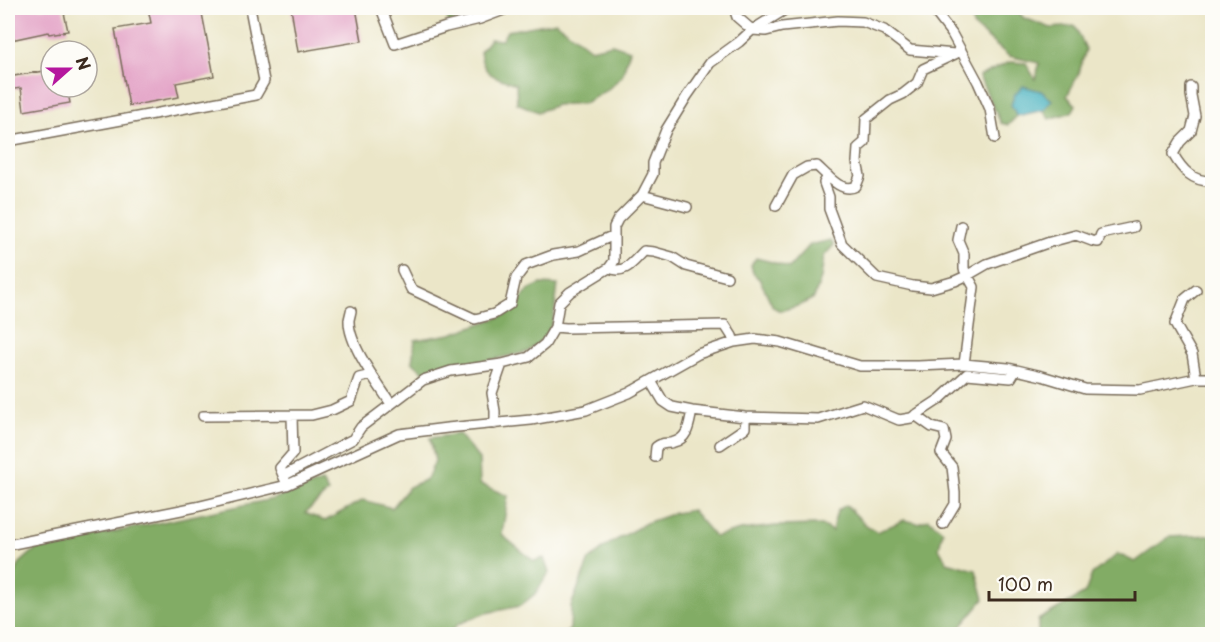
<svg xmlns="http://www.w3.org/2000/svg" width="1220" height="642" font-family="'Playpen Sans',sans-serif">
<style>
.forest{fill:#82ac65;stroke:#5e6b42;stroke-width:1.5}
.water{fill:#41afbe;stroke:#3e6c6e;stroke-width:1.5}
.building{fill:#e4a5c8}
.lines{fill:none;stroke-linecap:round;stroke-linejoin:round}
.minor-casing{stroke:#796c5a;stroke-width:12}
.minor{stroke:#fff;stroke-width:9}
</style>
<rect width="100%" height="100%" fill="#fdfcf7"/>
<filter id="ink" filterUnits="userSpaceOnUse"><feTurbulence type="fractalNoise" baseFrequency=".0167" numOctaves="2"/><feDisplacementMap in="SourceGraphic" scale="12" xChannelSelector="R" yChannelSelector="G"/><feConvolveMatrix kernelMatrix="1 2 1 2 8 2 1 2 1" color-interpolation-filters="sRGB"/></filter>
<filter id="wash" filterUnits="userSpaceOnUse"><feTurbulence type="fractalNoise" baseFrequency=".008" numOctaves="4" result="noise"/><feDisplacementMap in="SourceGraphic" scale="24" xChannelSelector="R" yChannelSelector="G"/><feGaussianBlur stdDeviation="1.35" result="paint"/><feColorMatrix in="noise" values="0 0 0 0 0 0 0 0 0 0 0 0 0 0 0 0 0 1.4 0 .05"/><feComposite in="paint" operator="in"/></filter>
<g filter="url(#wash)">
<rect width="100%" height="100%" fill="#ebe6c8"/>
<path class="forest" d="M446,8H489L449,23L445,12Z
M971,8H1014L1024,18L1051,28L1075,26L1086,49L1079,73L1067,96L1076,105L1072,112L1049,119L1044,110L1052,100L1041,91L1011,105L1017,116L1008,125L1001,123L979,76L1010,62L1026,63L1035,79L1037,74L1039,63L1009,56L973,26Z
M556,22L591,49L612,44L630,50L622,76L607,90L585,103L556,105L538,112L517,103L516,84C495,77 483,76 480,52L490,39L502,40L507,31Z
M831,240L834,245L824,256L821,278L814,298L801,305L780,311L773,307L760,280L753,273L751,265L756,258L772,262L789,268L810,245Z
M541,284L558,285C553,319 557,331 527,352L426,374L412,362L415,340L451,334L508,314L530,289Z
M459,434L479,459L480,484L508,496L502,535L534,561L544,558L549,573L535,594L520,606L486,613L458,624L449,634H8V589L20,563L37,548L273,499L322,482L328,492L305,513L325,521L363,500L392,508L409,487L427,479L435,461L430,438Z
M846,505L866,525L877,532L904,520L918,523L929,519L943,531L939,548L947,562L976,570L984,599L955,634H565L570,629L571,606L589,560L609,544L646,523L675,513L692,510L715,537L740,530L776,526L821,525L832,531L837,511Z
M1212,535V634H1038V620L1085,593L1092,574L1118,554L1135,562L1169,537Z"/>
<path class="water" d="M1023,86L1041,91L1052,100L1044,110L1017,116L1011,105L1014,95Z"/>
<g id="blocks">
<path class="building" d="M8,8H63L68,31L49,34L48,32L11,40L8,23Z
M148,8H201L214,76L176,83L179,97L129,106L115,29L151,23Z
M291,8H356L362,41L298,52Z
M51,70V87H67L70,103L24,111L21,88L8,90V77Z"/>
</g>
</g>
<g filter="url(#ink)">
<use href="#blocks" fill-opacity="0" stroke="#796c5a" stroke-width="1.5"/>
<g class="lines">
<g class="minor-casing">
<path id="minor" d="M381,8L395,44L446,27L480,19L509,8
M734,8L737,17L752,30L766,31L782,27L838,21L863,22L884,30L910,50L955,54L961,50
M932,8L952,34L978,82L990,109L995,138
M1191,87V95L1195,116L1191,131L1180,142L1173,154C1182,170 1193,182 1212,181
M8,141L256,95L264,81L250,8
M828,176L824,183L829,197V209L842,244L877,278L913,286L931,288L955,281L968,275L987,264L1050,242L1076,235L1092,241L1098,242L1101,234L1134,227
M642,195L687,207
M776,206L793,175L807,167L817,166C827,175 842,194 856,186L860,176L857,162L858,148L865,142L866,119L890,100L903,94L917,83L923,69L955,54
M961,226L958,240L964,254V269L974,287L964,364
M609,268C625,275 633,262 644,251L654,252L672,257L686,266L727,277
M402,270L411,289L475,319L494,314L510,304L516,278L526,265L553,255L579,251L614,235
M1196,290L1185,299L1175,324L1192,354L1196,378
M351,311C351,312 349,319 349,320C348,344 378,384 391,404
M734,342L732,336L725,325L566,328L555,327L559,303L570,292L609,268L614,261V227L618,219L642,195L653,174V163L666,130L687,96L710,63L739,42L752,30L788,8
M651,381L663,401L672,407L692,411L745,417L818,419L863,405L899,420L911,418L940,399L967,374L1011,378L1016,370
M915,415L932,427L944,430L946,440L941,453L952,467L955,492V504L943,524
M203,416L312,415L332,410L351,401L359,378L372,375
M495,424V411L492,393L502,364
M720,445L745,428V417
M655,457L656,447C664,441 666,445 674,442C689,438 689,423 692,411
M283,476L353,439L361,427L423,380L451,371L502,364L529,357L545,344L555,327
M285,480L280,468L293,453L292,416
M8,545L196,507L287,485L399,434L447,428L531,420L586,410L629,393L698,354L734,342L755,339L780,342L860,366H918L964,364L1008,368L1042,376L1085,389L1140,390L1196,378H1212"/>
</g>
<use href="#minor" class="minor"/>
</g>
</g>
<rect width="1220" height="642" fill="none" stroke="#fdfcf7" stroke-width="30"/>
<g transform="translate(69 69) rotate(69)"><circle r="28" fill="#fdfcf7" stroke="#afa8a0" stroke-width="1.5"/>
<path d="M0-4.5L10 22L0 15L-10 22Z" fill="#b5179e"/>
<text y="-9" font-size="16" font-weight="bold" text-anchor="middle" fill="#3b2a1e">N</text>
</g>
<path d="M989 591v9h146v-9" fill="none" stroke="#3b2a1e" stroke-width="3"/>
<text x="998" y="591" font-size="18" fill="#3b2a1e" stroke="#fdfcf7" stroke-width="4.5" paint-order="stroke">100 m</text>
</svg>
